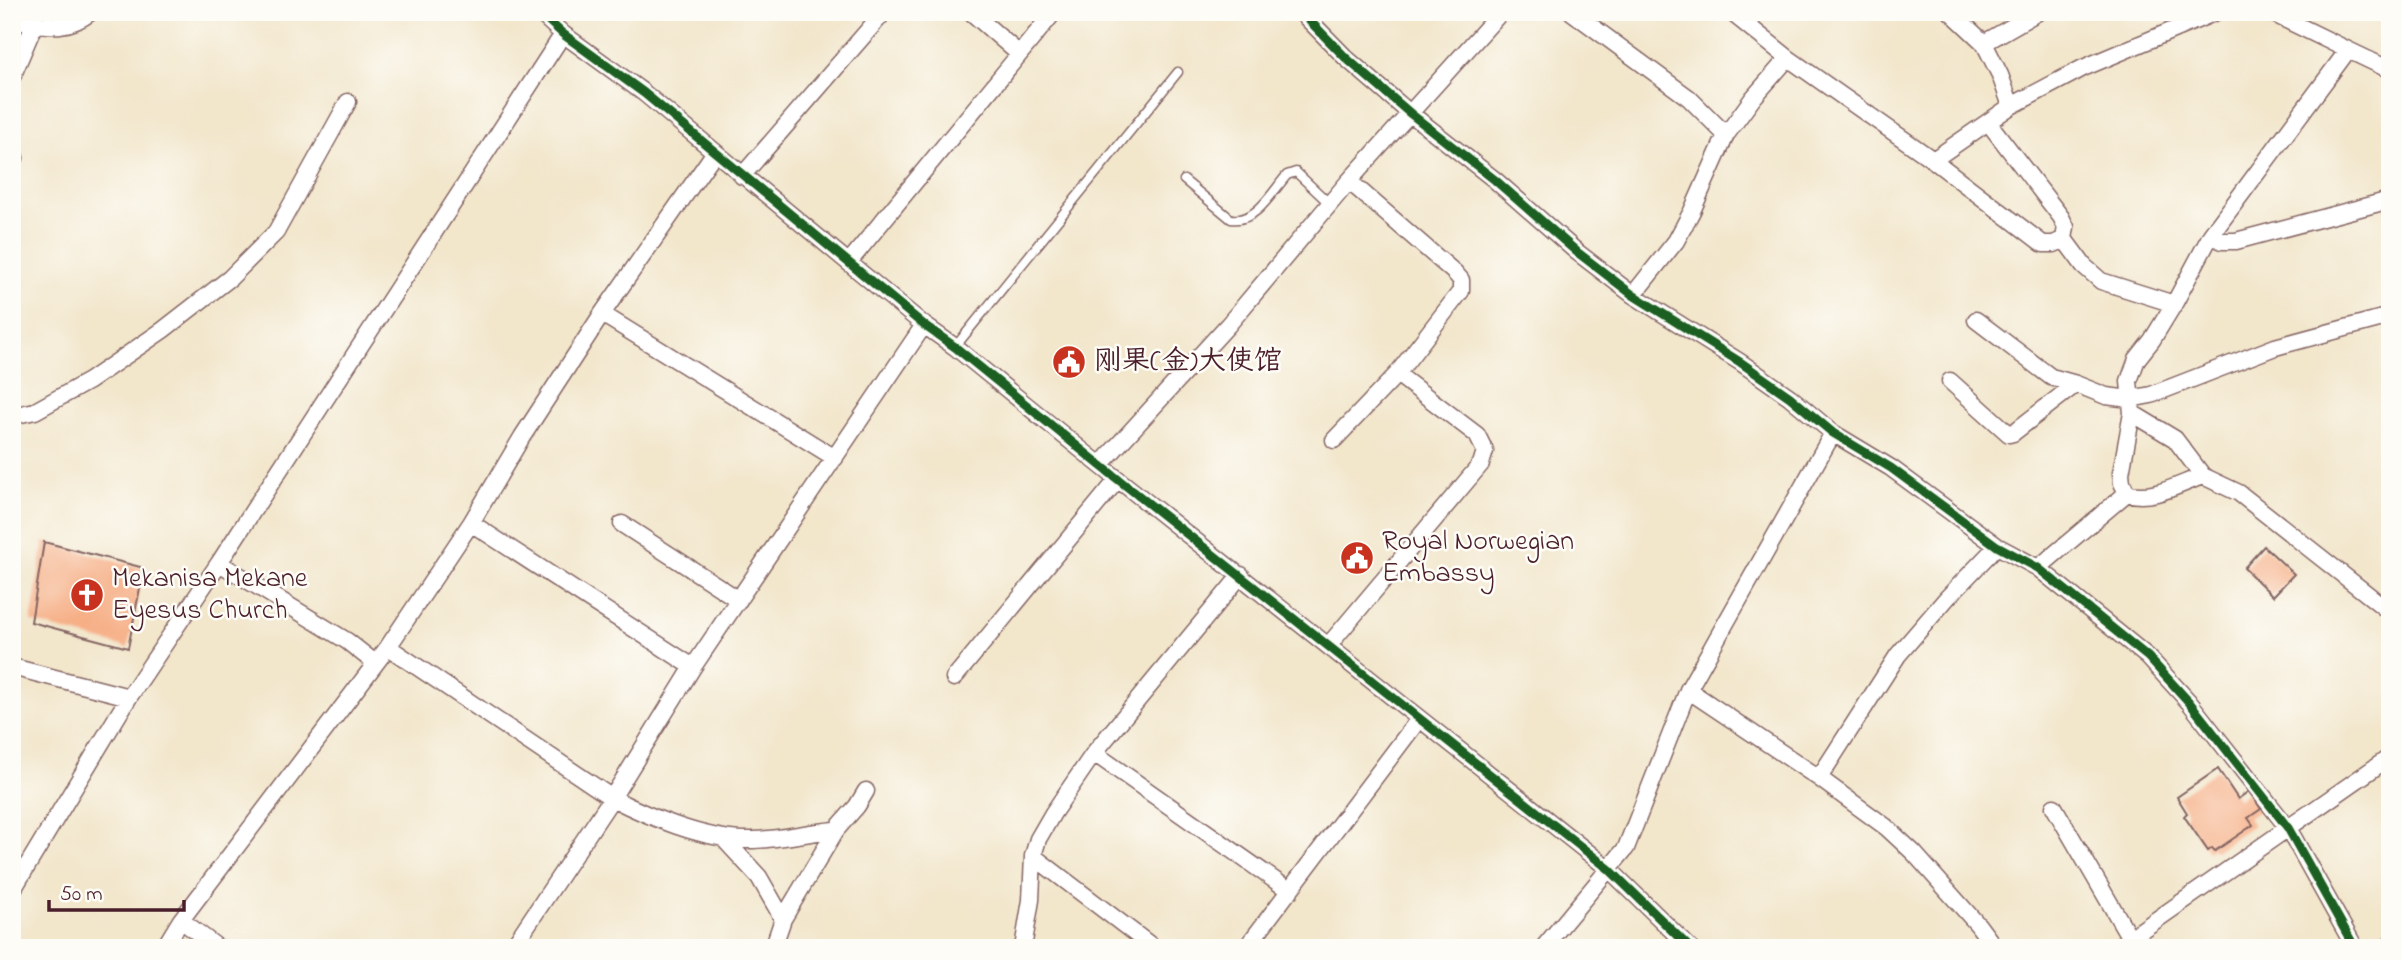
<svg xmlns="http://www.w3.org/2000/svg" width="2402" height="960" font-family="'Indie Flower','LXGW WenKai TC',sans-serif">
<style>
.building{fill:#f6ae85}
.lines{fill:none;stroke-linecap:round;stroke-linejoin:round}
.lane-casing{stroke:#856563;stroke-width:11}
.street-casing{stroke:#856563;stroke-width:19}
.lane{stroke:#fff;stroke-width:8}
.street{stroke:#fff;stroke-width:16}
.cycleway-casing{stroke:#fdfcf7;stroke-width:13}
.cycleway{stroke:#1b5e20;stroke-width:9}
.labels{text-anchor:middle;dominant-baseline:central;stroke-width:5;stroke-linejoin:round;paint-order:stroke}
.poi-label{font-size:28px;fill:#4a1f2b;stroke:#fdfcf7;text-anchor:start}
</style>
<rect width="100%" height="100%" fill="#fdfcf7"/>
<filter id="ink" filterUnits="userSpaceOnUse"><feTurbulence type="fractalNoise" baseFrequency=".0143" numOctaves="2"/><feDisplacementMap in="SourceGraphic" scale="14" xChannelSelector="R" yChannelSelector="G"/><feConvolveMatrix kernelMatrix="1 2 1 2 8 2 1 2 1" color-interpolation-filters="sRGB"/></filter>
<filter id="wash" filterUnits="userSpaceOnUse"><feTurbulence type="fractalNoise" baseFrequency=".00686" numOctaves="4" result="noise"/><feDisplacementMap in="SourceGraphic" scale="28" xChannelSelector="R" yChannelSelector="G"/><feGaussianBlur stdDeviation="1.57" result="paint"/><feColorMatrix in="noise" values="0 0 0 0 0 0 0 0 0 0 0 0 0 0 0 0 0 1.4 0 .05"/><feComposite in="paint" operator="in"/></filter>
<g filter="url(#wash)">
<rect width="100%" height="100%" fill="#f2e6cb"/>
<g id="blocks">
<path class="building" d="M44,542L144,568L128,648L31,622Z
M2264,546L2294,574L2273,596L2244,568Z
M2218,769L2238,799L2249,791L2261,809L2248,818L2253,825L2215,851L2212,848L2208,851L2184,816L2187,813L2177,797Z"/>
</g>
</g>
<g filter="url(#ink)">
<use href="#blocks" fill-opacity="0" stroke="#856563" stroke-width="2"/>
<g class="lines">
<g class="lane-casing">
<path id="lane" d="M1184,180L1231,219C1256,223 1272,192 1287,175L1296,172L1330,204
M955,347L1178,72"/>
</g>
<g class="street-casing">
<path id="street" d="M539,12L563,34L644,93L924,325L955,347L1100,465L1609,869L1690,948
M971,12L1018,53
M1301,12L1346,58L1411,114L1495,180L1577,252L1633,295L1740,362L1790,397L1833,433L1891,468L1997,546L2038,568L2148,657L2189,702L2288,828L2355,948
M1572,12L1689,98L1726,135
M1731,12L1788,58L1933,160L2043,244H2054L2064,239
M1951,12L1984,43L2000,75L2011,106
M12,20C44,24 64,33 91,12
M1984,43L2038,12
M2348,50L2390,70
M12,77L35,23
M1988,122L2061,217L2066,227L2064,239L2084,266L2101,281L2174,304L2211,235L2348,50L2270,12
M12,156L15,158
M1933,160L2011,106L2083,68L2216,12
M742,176L884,12
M2211,235L2222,241H2236L2390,200
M849,262L1054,12
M1633,295L1676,241L1692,211L1726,135L1753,98L1788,58
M602,314L835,458
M1976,320L2051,377L2076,384L2106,396L2130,399L2151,395L2275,347L2390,316
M1950,381L2009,434L2013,433L2076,384
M2132,413L2175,439L2203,476L2239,493L2390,612
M12,416L35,411L89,381L163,330L230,278L276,232L348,102
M1334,440L1397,374L1461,291V280L1455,273L1349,181
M1100,465L1228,325L1349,181L1501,12
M2127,493L2122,483L2121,473L2132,413L2129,381L2137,359L2152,340L2174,304
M471,523L693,667
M622,524L739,600
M219,563L563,34
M2038,568L2127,493C2152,501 2179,484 2203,476
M1328,646L1481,464L1485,451L1477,435L1397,374
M388,647L612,798C649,817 703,839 745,840C775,841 806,832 836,830
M12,667L129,697
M954,678L1118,479
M1688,690L1819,778L1898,655L1947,598L1997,546
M1094,753L1290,891
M1819,778L1886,827L1914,853L1978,925L1995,948
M2054,807L2130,938
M723,838L759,877L783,919
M1033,856L1154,948
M12,891L129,697L219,563L347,641L375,663
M181,920L218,948
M164,948L181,920L388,647L471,523L522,437L602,314L715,152
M512,948L612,798L693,667L924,325
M773,948L783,919L836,830L857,806L866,791
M1023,948L1031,900L1033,856L1038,839L1053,813L1094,753L1241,575
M1246,948L1419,719
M1543,948L1626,848L1688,690L1833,433
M2116,948L2390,757
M2386,948L2390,945"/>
</g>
<use href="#lane" class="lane"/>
<use href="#street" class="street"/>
<g class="cycleway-casing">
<path id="cycleway" d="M539,12L563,34L644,93L924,325L955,347L1100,465L1609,869L1690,948
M1301,12L1346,58L1411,114L1495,180L1577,252L1633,295L1740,362L1790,397L1833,433L1891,468L1997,546L2038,568L2148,657L2189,702L2288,828L2355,948"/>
</g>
<use href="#cycleway" class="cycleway"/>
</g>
</g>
<defs>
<g id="civic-disc" transform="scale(1.75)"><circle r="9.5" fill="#c8321e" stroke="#fdfcf7"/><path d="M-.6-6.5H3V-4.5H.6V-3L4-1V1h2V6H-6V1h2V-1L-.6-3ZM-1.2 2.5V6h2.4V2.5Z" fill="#fff"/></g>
<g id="church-disc" transform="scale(1.75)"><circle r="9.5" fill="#c8321e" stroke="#fdfcf7"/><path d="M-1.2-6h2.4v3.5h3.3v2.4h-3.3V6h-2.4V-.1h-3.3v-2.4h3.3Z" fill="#fff"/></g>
</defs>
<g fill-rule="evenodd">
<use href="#civic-disc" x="1069" y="362"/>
<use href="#civic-disc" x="1357" y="558"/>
<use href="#church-disc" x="87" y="595"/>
</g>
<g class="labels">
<g class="poi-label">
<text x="1094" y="362">刚果(金)大使馆</text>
<text x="1382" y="542">Royal Norwegian<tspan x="1382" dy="32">Embassy</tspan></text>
<text x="112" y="579">Mekanisa Mekane<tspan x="112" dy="32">Eyesus Church</tspan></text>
</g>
</g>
<rect width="2402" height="960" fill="none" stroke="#fdfcf7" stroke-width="42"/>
<path d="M49 900v10h135v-10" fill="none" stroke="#4a1f2b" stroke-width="3.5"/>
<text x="60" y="900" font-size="21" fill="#4a1f2b" stroke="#fdfcf7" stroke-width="5" paint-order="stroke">50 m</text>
</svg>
